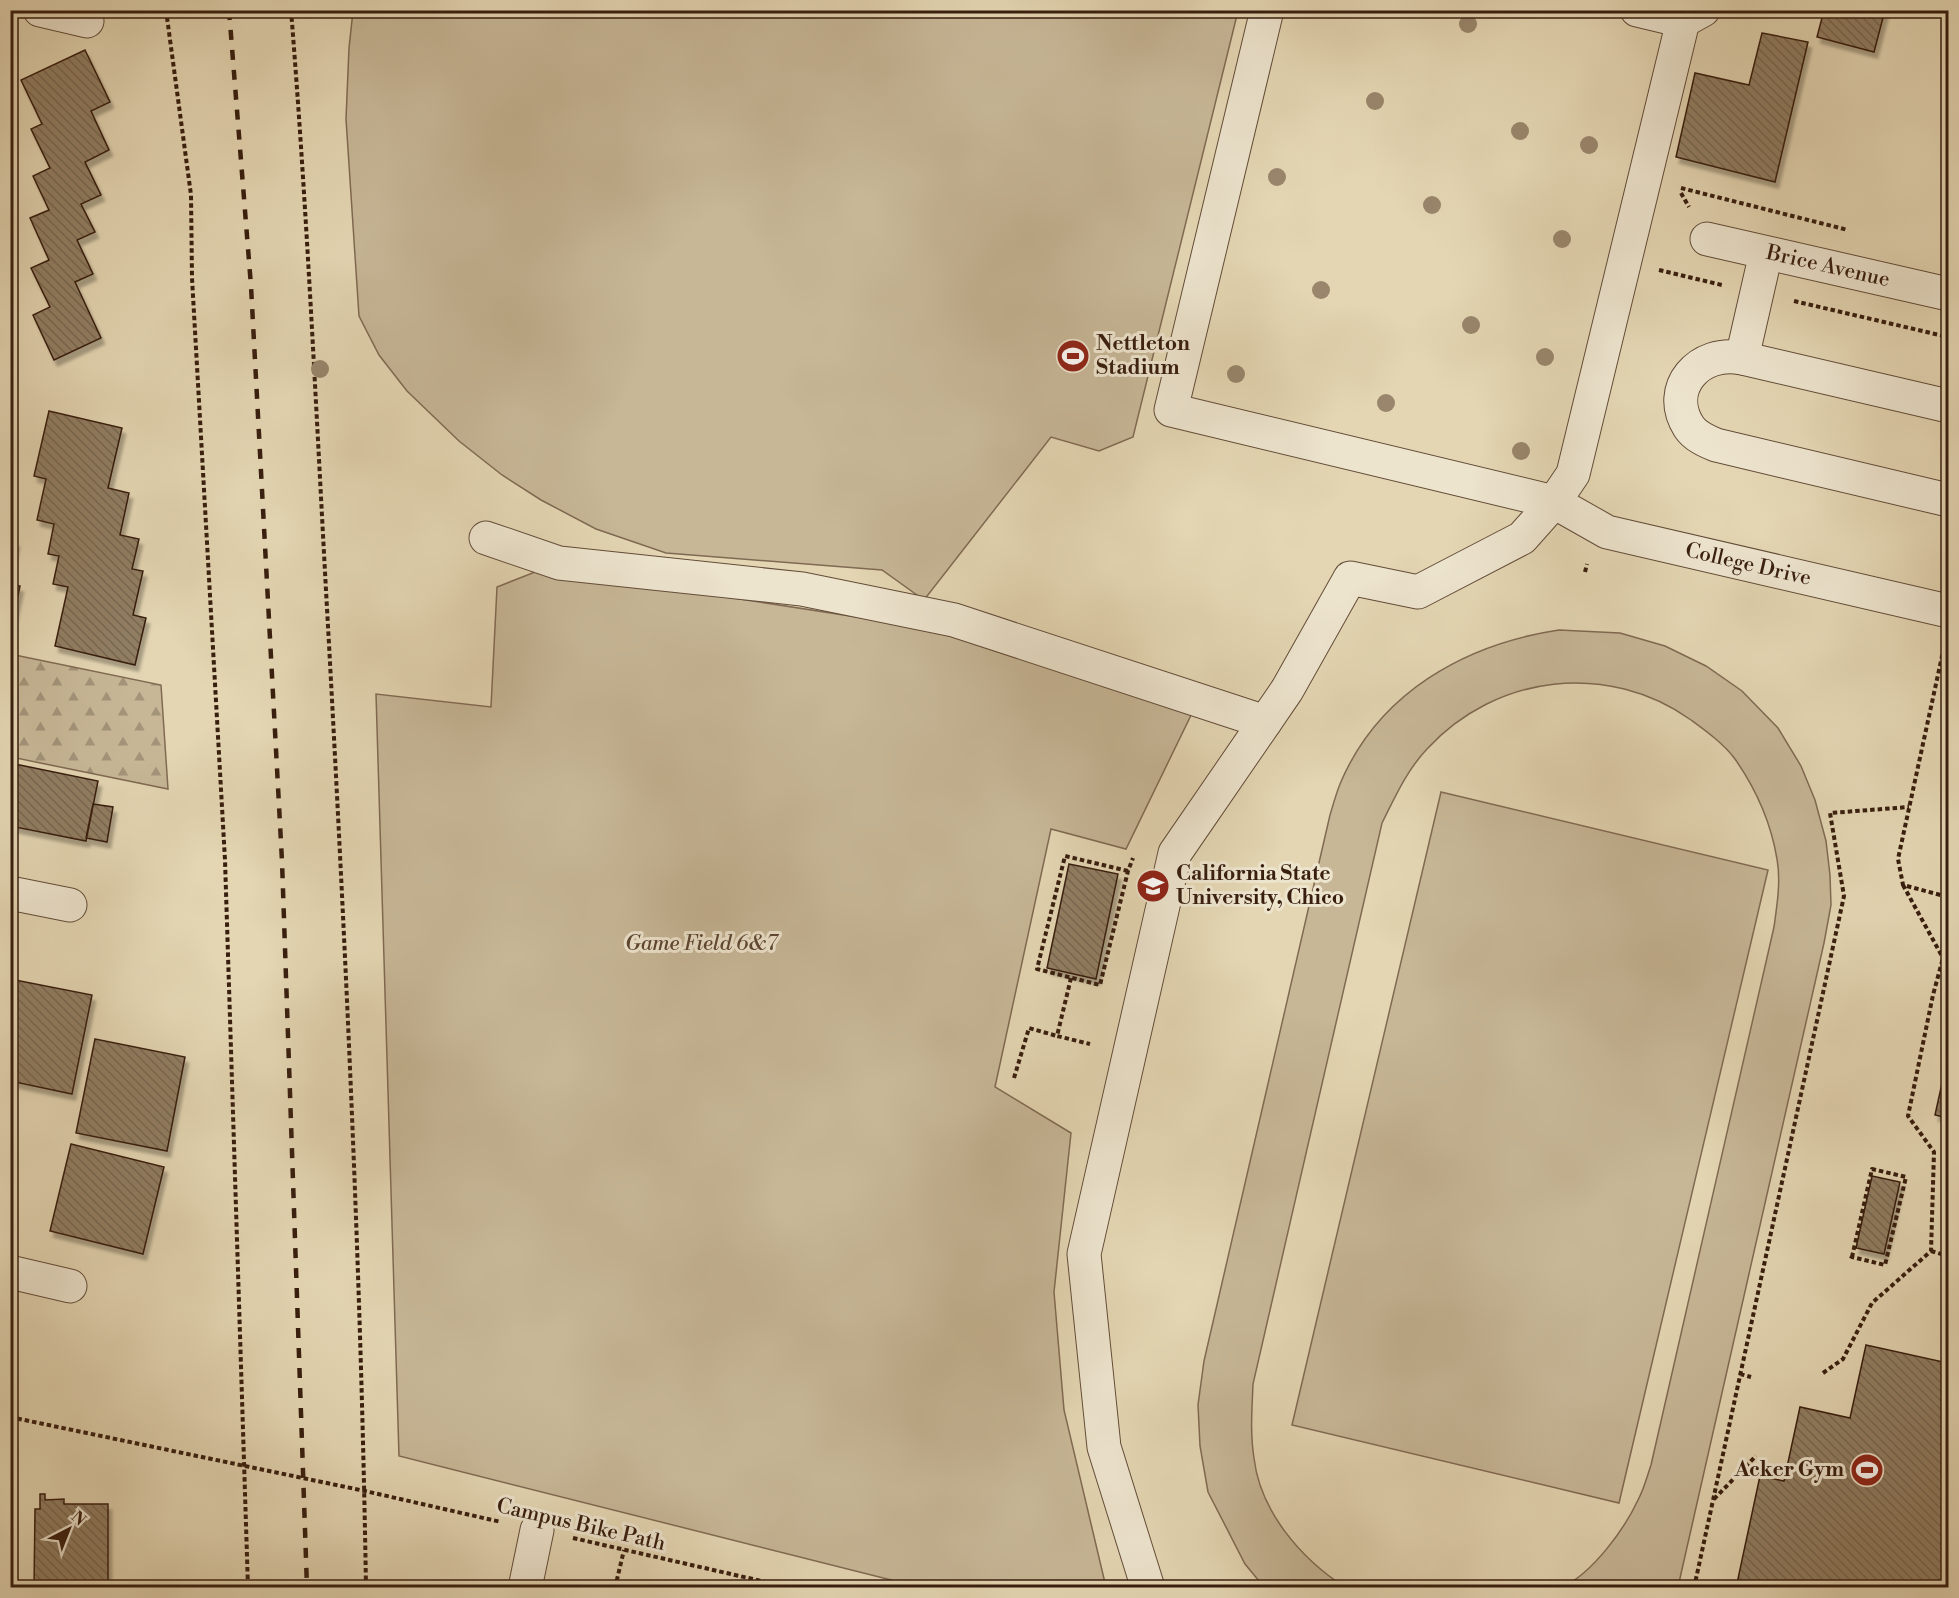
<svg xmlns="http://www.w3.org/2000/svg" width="1959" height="1598" font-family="'Libre Bodoni',serif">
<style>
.forest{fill:url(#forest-firs);stroke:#806a53;stroke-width:1.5}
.park{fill:#c7b797;stroke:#806a53;stroke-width:1.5}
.building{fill:url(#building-back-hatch);stroke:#381e0f;stroke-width:1.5;filter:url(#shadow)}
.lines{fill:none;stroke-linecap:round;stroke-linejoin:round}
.minor-casing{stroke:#634c38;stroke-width:35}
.path{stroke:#381e0f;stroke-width:4;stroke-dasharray:4.5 3;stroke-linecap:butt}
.minor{stroke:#ede4ce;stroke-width:33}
.rail{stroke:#381e0f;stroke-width:4.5;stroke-dasharray:10 10;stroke-linecap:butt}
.tree{fill:#99866c}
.labels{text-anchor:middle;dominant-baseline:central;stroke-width:6;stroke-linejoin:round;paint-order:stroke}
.street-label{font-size:21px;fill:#381e0f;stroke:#ede4ce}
.poi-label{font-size:21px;font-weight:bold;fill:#381e0f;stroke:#ede4ce;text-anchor:start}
.park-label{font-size:21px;font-style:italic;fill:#5c4431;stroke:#ede4ce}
</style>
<defs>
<pattern id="forest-firs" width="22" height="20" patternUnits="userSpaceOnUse" patternTransform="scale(1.5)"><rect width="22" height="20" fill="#c7b797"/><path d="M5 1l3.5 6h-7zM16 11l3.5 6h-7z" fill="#a3947a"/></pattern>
<pattern id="building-back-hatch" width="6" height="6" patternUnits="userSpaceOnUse" patternTransform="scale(1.5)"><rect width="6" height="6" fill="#917e64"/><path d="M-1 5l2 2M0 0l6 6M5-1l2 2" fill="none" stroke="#776751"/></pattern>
<filter id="shadow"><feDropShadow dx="3.5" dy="6" stdDeviation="1.5" flood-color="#0004"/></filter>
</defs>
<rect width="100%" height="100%" fill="#e4d6b3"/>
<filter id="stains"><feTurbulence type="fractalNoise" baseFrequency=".00333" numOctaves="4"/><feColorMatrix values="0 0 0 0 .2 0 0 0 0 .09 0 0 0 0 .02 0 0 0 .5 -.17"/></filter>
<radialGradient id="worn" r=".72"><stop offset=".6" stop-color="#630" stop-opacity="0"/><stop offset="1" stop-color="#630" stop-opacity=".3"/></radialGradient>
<path class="forest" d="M10,654L161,685L168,789L11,757Z"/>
<path class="park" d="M353,11H1238L1133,437L1099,451L1051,437L924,600L882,570L666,553L596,529L541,500L502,475L459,441L407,391L379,355L359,316L346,119L349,48Z
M535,572L669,588L902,624L979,641L1195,707L1126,849L1051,829L995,1087L1071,1133L1054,1292L1064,1410L1106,1587H919L399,1456L376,694L491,707L497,587Z
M1559,630L1620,633L1665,646L1706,666L1742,691L1778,728L1801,766L1815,800L1826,841L1830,875L1831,905L1824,943L1678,1587H1563C1593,1572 1624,1530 1638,1500C1644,1489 1647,1477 1651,1465L1774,927C1777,905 1781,881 1777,859C1771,823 1756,789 1735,759C1724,744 1706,731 1691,720C1608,661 1496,674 1427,749C1407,770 1395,797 1382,823L1253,1384C1252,1409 1250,1433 1254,1458C1260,1511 1301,1559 1345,1587H1264L1245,1564L1208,1492L1200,1446L1198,1405L1204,1361L1330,815C1333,805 1336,794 1340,784C1378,693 1465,644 1559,630Z
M1441,792L1768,870L1619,1503L1292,1425Z"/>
<path class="building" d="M1824,10H1885L1874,52L1817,37Z
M1762,33L1808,42L1775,182L1676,157L1695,73L1749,85Z
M85,50L110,102L91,111L109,150L85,162L101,195L81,204L95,232L77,240L93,274L75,282L101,338L54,360L33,315L50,307L31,268L49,260L30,218L49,210L33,176L50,168L31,129L42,124L21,80Z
M49,411L122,428L108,488L129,493L120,535L139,539L132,569L143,571L133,615L146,618L135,665L55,646L68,587L53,584L59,556L48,554L54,524L37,520L46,479L34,476Z
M10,540L16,541L10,570Z
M10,584L20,586L10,632Z
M10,763L98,781L86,841L10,826Z
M93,804L113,807L107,842L86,838Z
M1069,864L1118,874L1096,979L1047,968Z
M10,979L92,995L72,1094L10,1081Z
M95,1039L185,1057L167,1151L76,1133Z
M1948,1056V1118L1935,1115Z
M71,1144L164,1167L143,1254L50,1231Z
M1872,1176L1900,1182L1884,1254L1856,1248Z
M1866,1345L1948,1363V1588H1736L1760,1476L1784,1481L1800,1407L1850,1418Z
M40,1494H45V1500L64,1499V1504H108V1588H34L35,1509H40Z"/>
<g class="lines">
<g class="minor-casing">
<g id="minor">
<path d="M40,10L87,21"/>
<path id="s1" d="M1267,10L1171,410L1554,502L1607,532L1948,611"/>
<path d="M1637,10L1683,21L1703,10"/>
<path id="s2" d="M1707,239L1948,294"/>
<path d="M1742,358L1766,253"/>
<path d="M1948,406L1742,358C1700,349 1664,388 1689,427C1695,436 1706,441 1716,445L1948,500"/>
<path d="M486,538L559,563L802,589L954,620L1265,722"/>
<path d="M10,893L70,905"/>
<path d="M10,1272L70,1286"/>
<path d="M525,1588L537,1530"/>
<path d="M1148,1588L1104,1447L1084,1254L1175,853L1287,690L1350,578L1418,592L1522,538L1554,502L1573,474L1683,21"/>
</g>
</g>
<path class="path" d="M166,10L191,195L192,278L225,860L248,1588
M291,10C308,221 317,433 329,644C346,958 361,1273 366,1588
M1681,188L1848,230
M1681,193L1689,207
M1659,270L1722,285
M1794,301L1948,337
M1585,572L1587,564
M1944,647L1898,859L1903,885L1948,897
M1128,871L1065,856L1037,969L1100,985L1128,871L1133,858
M1903,885L1943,958
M1071,978L1057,1036L1090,1044
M1014,1078L1029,1028L1057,1036
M1931,1251L1948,1256
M1850,1256L1852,1257L1885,1265L1906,1177L1872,1169L1852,1257
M1823,1373L1843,1359L1872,1303L1931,1251L1934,1152L1908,1116L1933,995L1943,958L1948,955
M1740,1374L1751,1377
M10,1417L365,1491L501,1522
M1714,1499L1756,1456
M573,1538L792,1588
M615,1588L624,1550
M1694,1588L1844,896L1830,813L1909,807"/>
<use href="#minor" class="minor"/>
<path class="rail" d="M229,10L251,286L282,861L307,1588"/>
</g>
<g class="tree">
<circle cx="1468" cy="24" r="9"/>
<circle cx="1375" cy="101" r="9"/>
<circle cx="1520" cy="131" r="9"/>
<circle cx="1589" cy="145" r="9"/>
<circle cx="1277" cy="177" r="9"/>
<circle cx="1432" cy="205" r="9"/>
<circle cx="1562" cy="239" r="9"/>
<circle cx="1321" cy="290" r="9"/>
<circle cx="1471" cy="325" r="9"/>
<circle cx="1545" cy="357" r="9"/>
<circle cx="320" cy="369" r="9"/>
<circle cx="1236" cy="374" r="9"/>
<circle cx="1386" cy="403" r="9"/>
<circle cx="1521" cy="451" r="9"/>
</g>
<defs>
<g id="stadium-disc" transform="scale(1.725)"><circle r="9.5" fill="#8f2418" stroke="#ede4ce"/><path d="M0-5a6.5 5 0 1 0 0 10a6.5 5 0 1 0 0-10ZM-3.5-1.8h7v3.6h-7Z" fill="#fff"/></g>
<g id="university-disc" transform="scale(1.725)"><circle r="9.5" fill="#8f2418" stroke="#ede4ce"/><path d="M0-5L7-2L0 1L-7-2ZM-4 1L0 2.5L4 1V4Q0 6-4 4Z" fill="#fff"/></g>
</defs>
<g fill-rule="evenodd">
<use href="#stadium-disc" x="1073" y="356"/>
<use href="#university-disc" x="1153" y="886"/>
<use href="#stadium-disc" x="1867" y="1470"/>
</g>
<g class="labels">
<g class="street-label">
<text stroke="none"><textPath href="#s2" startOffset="124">Brice Avenue</textPath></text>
<text stroke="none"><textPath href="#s1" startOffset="1011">College Drive</textPath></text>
<text transform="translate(581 1525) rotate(13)">Campus Bike Path</text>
</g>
<g class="poi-label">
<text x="1096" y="344">Nettleton<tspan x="1096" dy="24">Stadium</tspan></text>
<text x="1176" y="874">California State<tspan x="1176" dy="24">University, Chico</tspan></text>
<text x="1844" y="1470" text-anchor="end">Acker Gym</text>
</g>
<g class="park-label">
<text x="701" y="944">Game Field 6&amp;7</text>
</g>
</g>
<rect width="1959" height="1598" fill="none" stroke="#e4d6b3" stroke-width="36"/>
<rect x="12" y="12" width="1935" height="1574" fill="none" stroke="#381e0f" stroke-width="3"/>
<rect x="18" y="18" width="1923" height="1562" fill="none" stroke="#381e0f" stroke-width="1.5"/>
<g transform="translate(69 1529) rotate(42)" stroke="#ede4ce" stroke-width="4.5" paint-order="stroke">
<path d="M0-4.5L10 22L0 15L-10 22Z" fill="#381e0f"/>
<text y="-9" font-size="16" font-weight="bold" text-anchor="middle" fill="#381e0f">N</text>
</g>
<rect width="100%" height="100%" filter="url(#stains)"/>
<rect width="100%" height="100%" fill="url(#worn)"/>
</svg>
